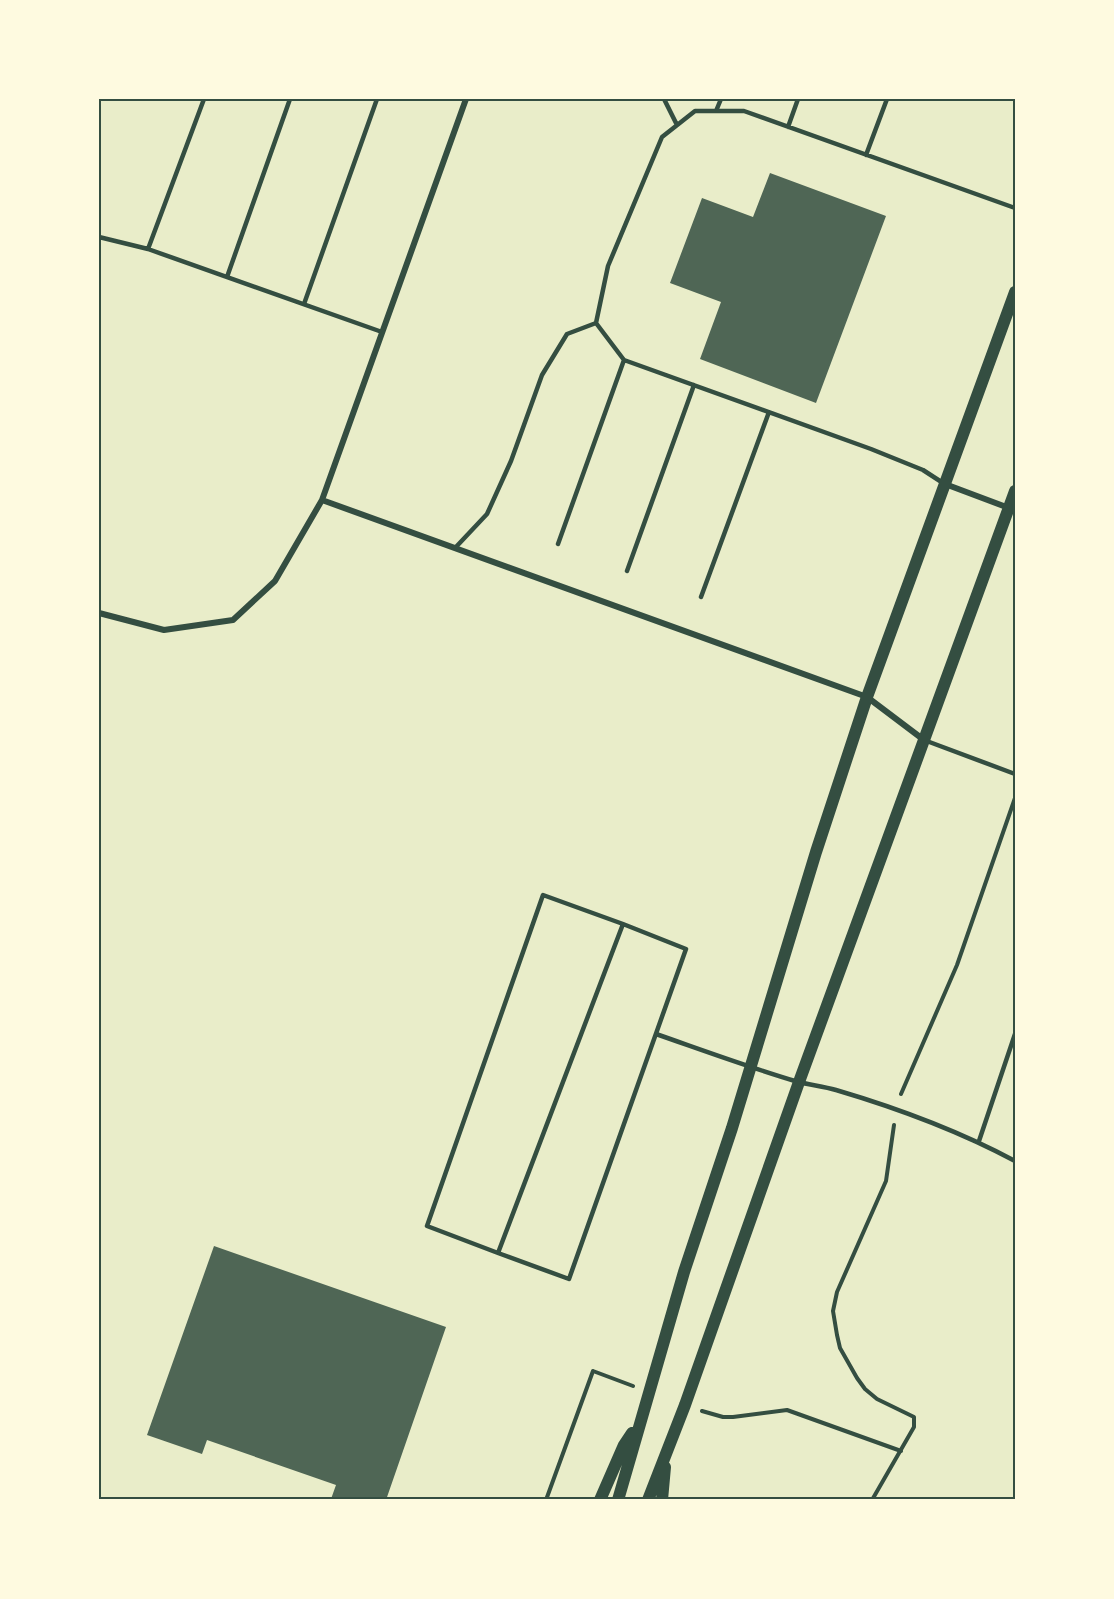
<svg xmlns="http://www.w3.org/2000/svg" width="1114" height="1599" font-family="'Fira Sans Condensed',sans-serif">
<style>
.building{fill:#4f6655}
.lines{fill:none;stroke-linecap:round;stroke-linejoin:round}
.path{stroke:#344e41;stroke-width:4}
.service{stroke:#344e41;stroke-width:4.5}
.minor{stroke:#344e41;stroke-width:6}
.secondary{stroke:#344e41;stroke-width:12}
.neatline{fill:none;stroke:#344e41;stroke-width:2}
</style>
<rect width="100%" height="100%" fill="#e9edc9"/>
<path class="building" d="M770,173L886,216L816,403L700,359L721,302L670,283L702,198L753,217Z
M214,1246L446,1327L386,1500H332L331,1499L336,1485L207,1440L202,1454L147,1435Z"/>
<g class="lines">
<path class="path" d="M901,1094L957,965L1015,798
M702,1411L723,1417H733L787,1410L901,1451
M546,1500L593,1371L633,1386
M872,1500L914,1427V1417L877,1399L865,1389L857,1378L840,1348L837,1335L833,1311L837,1292L886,1181L894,1125"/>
<path class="service" d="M204,99L148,249L382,332
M664,99L677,125
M716,111L721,99
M788,127L798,99
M866,155L887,99
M99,237L148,249
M227,277L290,99
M304,304L377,99
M943,483L923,470L871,449L624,360L596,323L608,266L662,137L695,111H744L1015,208
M558,544L624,360
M455,548L487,514L511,461L542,375L567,334L596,323
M627,571L694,385
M701,597L769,412
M924,740L1015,774
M543,895L623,924L498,1253L427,1226Z
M656,1034C702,1050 748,1067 795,1081C809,1085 822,1086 836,1090C897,1108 959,1131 1015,1161
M979,1141L1015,1034
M498,1253L569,1279L686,949L623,924"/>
<path class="minor" d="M945,484L1009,508
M322,500L867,697L924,740
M99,613L164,630L233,620L275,581L322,500L466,99"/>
<path class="secondary" d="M600,1500L624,1445L632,1433
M618,1500L684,1272L732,1128L816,852L867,697L1015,292
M648,1500L685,1405L799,1082L1015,491
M662,1500L665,1467"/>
</g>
<rect width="1114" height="1599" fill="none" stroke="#fefae0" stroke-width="201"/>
<rect x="100" y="100" width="914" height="1398" class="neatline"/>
</svg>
